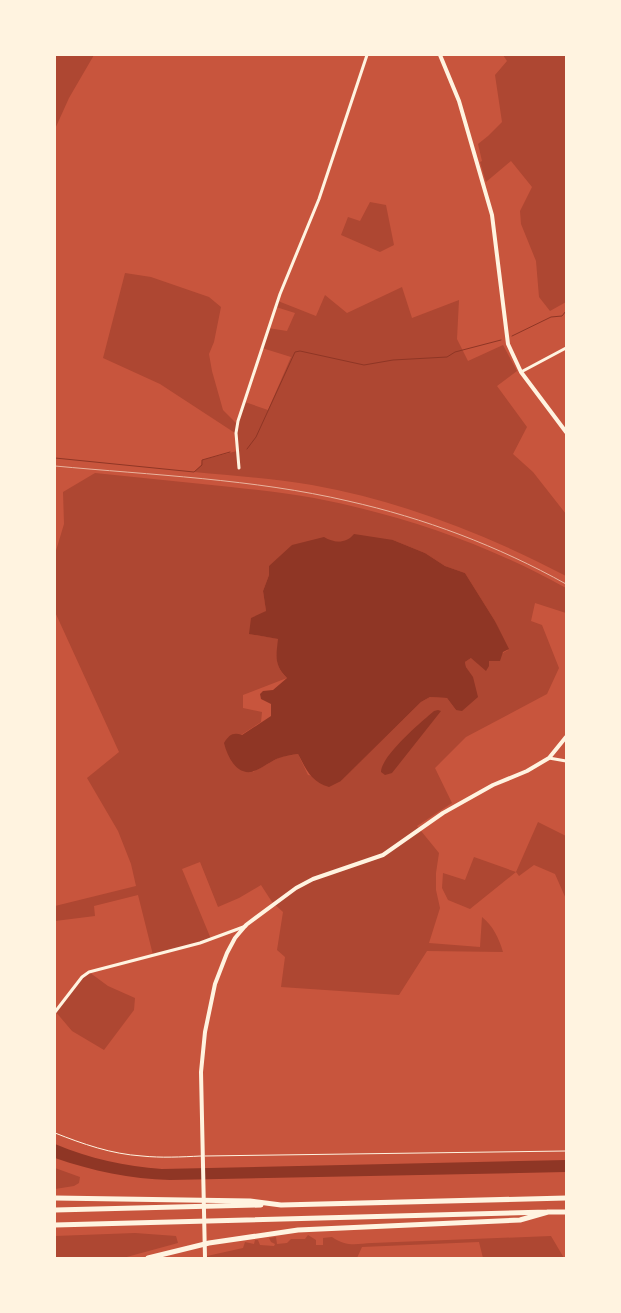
<svg xmlns="http://www.w3.org/2000/svg" width="621" height="1313" font-family="Karla,sans-serif">
<style>
.green{fill:#ae4732;fill-rule:evenodd}
.water{fill:#8f3625}
.lines{fill:none;stroke-linecap:round;stroke-linejoin:round}
.stream{stroke:#8f3625;stroke-width:1}
.service{stroke:#fff3e0;stroke-width:1}
.minor{stroke:#fff3e0;stroke-width:3}
.tertiary{stroke:#fff3e0;stroke-width:4}
.motorway{stroke:#fff3e0;stroke-width:5}
.rail{stroke:#e9b49f;stroke-width:1}
</style>
<rect width="100%" height="100%" fill="#c8553d"/>
<path class="green" d="M55,55H94L69,98L55,129Z
M503,55H566V302L550,311L539,297L536,261L521,224L520,211L532,187L511,161L486,182L480,162L482,161L478,144L488,136L502,122L495,75L507,61Z
M370,202L386,205L394,245L380,252L341,235L348,217L360,221Z
M125,273L151,277L209,297L221,307L214,342L209,354L212,371L223,410L237,424L245,402L268,410L291,357L262,348L268,328L287,331L295,313L276,307L278,301L316,316L325,295L347,313L402,287L412,318L459,300L457,339L468,361L503,345L517,371L497,386L527,427L513,454L533,472L566,514V576C486,534 401,501 312,485C273,478 233,476 194,472L201,465L202,460L237,451L235,433L160,384L103,358Z
M95,473C140,478 186,482 231,487C258,490 286,493 314,498C402,515 487,544 566,588V613L535,603L531,621L542,625L559,668L547,694L466,737L435,768L452,803L417,826L439,853L436,873V890L440,908L429,943L480,947L482,917C493,926 499,938 503,952L427,951L399,995L281,987L285,957L277,950L283,912L272,902L261,885L239,898L218,907L200,862L182,869L211,939L153,955L138,895L94,906L95,916L55,921V906L136,886L131,864L118,831L87,778L119,752L55,612V554L64,524L63,492ZM350,540H393L425,553L445,566L465,573L495,621L508,650L489,661L471,658L465,662L466,667L473,678L456,710L447,698L430,697L421,702L341,781L308,775L298,754L280,757L253,772L241,735L261,722L262,712L243,708V695L287,678C274,666 276,656 279,639L250,634L266,611L263,591L269,575V566L330,541L342,542Z
M538,822L566,836V899L555,874L534,865L519,876L516,872L470,909L448,900L442,888L443,873L465,880L474,857L516,872Z
M89,972L108,986L135,998L134,1010L104,1050L72,1031L55,1011L82,977Z
M55,1168L80,1177L79,1183L74,1186L55,1189Z
M135,1233L176,1236L178,1243L123,1258H55V1236Z
M308,1235L316,1240V1245H323V1238L332,1237C346,1247 356,1244 372,1243L551,1236L564,1258H483L479,1242L362,1247L357,1258H198L243,1248L245,1242L254,1244L255,1240H258L260,1245L274,1246L275,1244L271,1242L269,1238L276,1237L277,1244L287,1243L291,1239H305Z"/>
<path class="water" d="M354,534L393,540L425,553L445,566L465,573L495,621L509,649L503,652L500,661H489V666L486,671L471,658L465,662L466,667L473,677L478,697L462,711L456,710L447,698L430,697L421,702L341,781L329,787C311,782 306,769 298,754C291,755 284,756 279,758C271,761 258,771 251,772C235,774 227,755 224,743C229,735 233,732 242,735L271,716V704L261,699L260,694L263,691L273,690L287,678C274,665 276,657 278,639L249,634L251,618L266,611L263,591L269,575V566L292,545L324,537C334,543 346,544 354,534Z
M438,710L441,711L392,773L385,775L381,772C381,756 421,722 434,711Z
M55,1144C90,1159 125,1166 162,1169L566,1160V1172L170,1180C130,1179 93,1171 55,1158Z"/>
<g class="lines">
<path class="stream" d="M512,336L551,317L562,316L566,311
M247,449L256,437L295,352L300,351L364,365L393,360L447,357L455,352L501,340
M55,458L194,472L202,465V460L230,452"/>
<path class="service" d="M55,1133C83,1144 111,1154 142,1156C161,1158 181,1157 201,1156
M205,1156L566,1151"/>
<path class="minor" d="M521,372L566,348
M239,468L236,433L238,421L280,294L319,199L367,55
M549,758L566,761
M55,1012L82,977L89,972L200,943L246,926"/>
<path class="tertiary" d="M440,55L459,101L492,215L508,344L521,372L566,432
M205,1258L201,1072L205,1032L215,984L227,953L235,938L246,925L296,888L313,879L383,855L443,813L493,785L527,771L549,758L566,737"/>
<path class="motorway" d="M55,1198L250,1201L281,1205L566,1198
M55,1210L261,1205
M55,1225L548,1212
M148,1258L209,1243L298,1230L520,1220L548,1212H566"/>
<path class="rail" d="M55,466C151,475 254,479 348,501C424,518 498,546 566,584"/>
</g>
<rect width="621" height="1313" fill="none" stroke="#fff3e0" stroke-width="112"/>
</svg>
